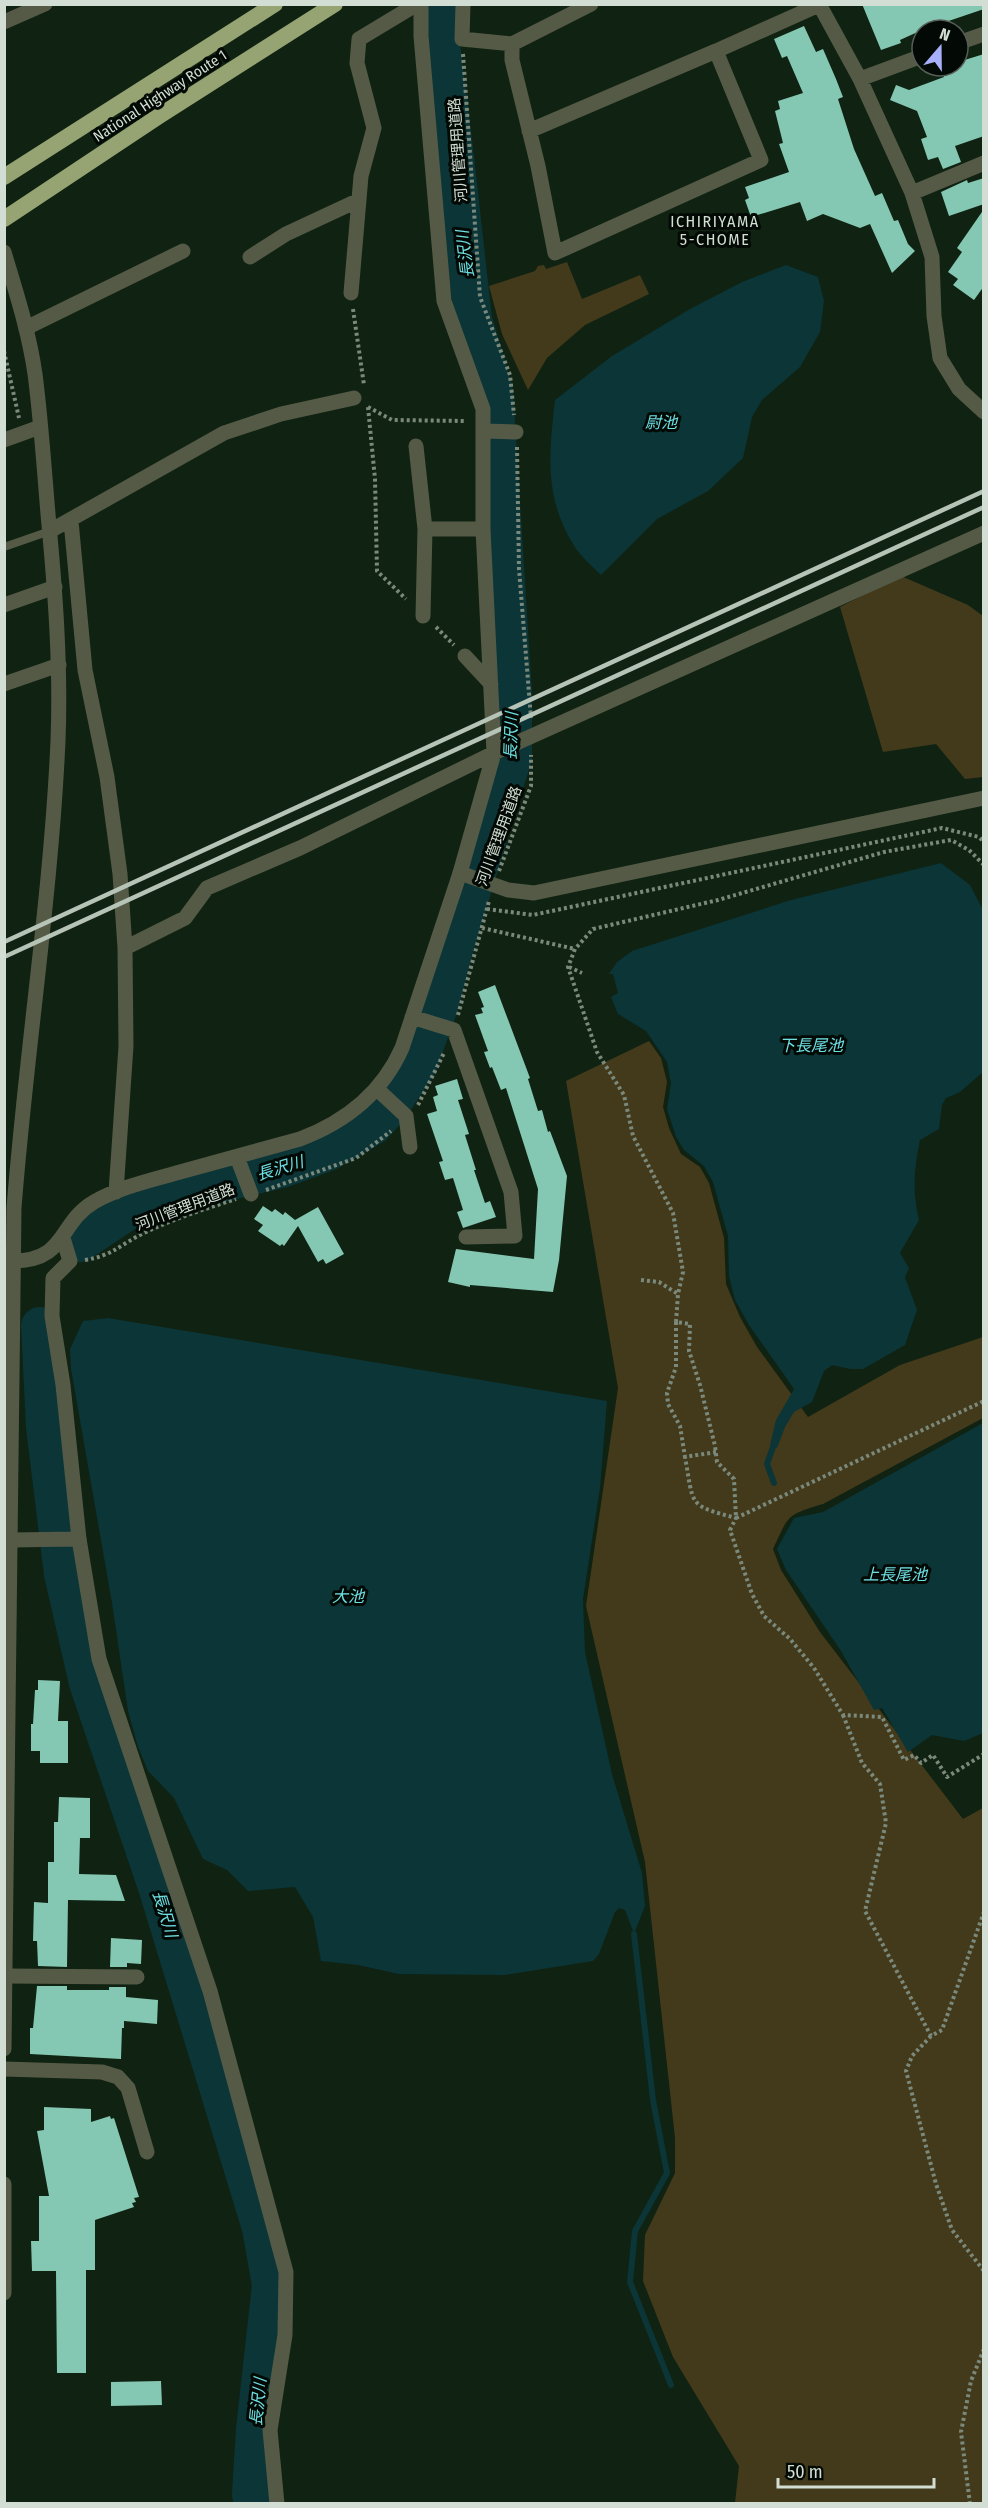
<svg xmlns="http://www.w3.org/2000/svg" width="988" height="2508" font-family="'Fira Sans Condensed','Noto Sans JP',sans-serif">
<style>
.green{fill:#433a1b}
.water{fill:#0b3537}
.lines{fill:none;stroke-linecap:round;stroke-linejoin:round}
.stream{stroke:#0b3537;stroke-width:6}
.river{stroke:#0b3537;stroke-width:38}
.building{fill:#84c7b2}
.path{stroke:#7a897b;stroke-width:4;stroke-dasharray:3 3;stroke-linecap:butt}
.service{stroke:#545a45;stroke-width:8}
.minor{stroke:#545a45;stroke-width:15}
.tertiary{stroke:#545a45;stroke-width:15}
.trunk{stroke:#96a372;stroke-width:16}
.rail{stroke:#b6c3b7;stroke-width:4.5}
.labels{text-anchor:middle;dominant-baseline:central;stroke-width:6;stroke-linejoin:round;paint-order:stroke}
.street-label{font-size:15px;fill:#d2ded3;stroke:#030904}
.neighbourhood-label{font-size:16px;letter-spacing:1.5px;fill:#d2ded3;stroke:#030904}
.water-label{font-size:16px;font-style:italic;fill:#6de0e5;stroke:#030904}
</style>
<rect width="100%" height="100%" fill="#102212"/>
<path class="green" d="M567,262L582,299L640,275L649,294L585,325L547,358L528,390L502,334L489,286L535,271L538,266L544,265L546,269Z
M901,576L968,605L983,616V777L965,779L936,744L883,752L840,607Z
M649,1041L661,1058L667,1082L663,1107L669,1128L681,1154L700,1167L709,1183L724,1238L726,1284L740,1317L757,1347L808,1417L900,1365L983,1337V1418L823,1504C786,1515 789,1515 773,1549L781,1570L820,1632L963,1819L983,1808V2503H735L739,2466L673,2357L643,2281L645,2235L675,2173V2138L645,1862L586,1606L618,1388L566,1081Z"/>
<path class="water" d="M786,265L818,277L824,301L820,332L800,367L762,400L752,417L743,458L708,491L657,519L601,575C592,566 580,556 573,544C544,497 549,452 555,400L612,356L690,309L742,282Z
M941,863L970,885L983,910V1072L960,1092L946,1098L942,1105L939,1129L920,1140C914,1168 912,1191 919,1220L900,1253L909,1268L905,1277L917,1310L905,1345L863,1369H850L832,1365L824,1371L812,1402L794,1412L785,1427L777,1448L770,1445L776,1420L794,1389L749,1325L735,1300L729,1276L728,1236L713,1182L704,1166L684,1150L676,1137L667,1109L671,1083L667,1062L646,1031L618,1014L611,997L618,993L613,974H609L617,962L632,951L791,900Z
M108,1318L607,1401L600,1488L583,1599L585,1652L612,1774L642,1873L645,1906L634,1934L625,1910L619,1908L615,1912L599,1954L593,1961L505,1975L399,1974L358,1965L321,1961L313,1917L295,1887L248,1891L227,1870L203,1859L174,1798L148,1771L138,1747L128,1711L112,1603L71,1369L70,1349L83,1321Z
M983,1423V1733L964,1741L932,1735L908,1752L882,1708L874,1710L841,1651L786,1570L777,1549L794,1518L823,1512Z"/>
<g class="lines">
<path class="stream" d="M773,1447L767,1464L774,1483
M634,1934L653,2100L667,2173L635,2231L630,2282L671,2385"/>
<path class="river" d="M80,1243L128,1211L202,1188L285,1168L328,1152L373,1126L390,1107L418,1065L440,1004L455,946L513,757V694L494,391L473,319L455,157L436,4
M40,1326L45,1427L63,1574L88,1683L158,1890L261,2228L271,2285L255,2429L251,2494L253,2504"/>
</g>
<path class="building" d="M862,4H984V9L922,30L900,40L901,43L881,50Z
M804,26L816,52L823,49L836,79L843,97L838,99L854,149L875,196L882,193L894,221L898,220L908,244L915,251L892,273L870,224L860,228L823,214L807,221L800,202L751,217L745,200L749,198L745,187L789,172L779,144L783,143L775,111L780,109L778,101L803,93L787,56L782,58L774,39Z
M984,54V136L955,146L961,162L943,169L938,157L928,160L921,139L927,137L917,111L890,100L896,85L909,90L944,77L942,72L949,69L948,66H958V62Z
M984,178V204L949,216L941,192L967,180L968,183Z
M984,209V286L974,300L953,285L958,279L948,272L962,252L957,248Z
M495,985L530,1078L528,1079L538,1111L542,1110L548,1132L550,1131L567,1176L559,1260L553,1292L470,1285V1287L448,1282L456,1249L534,1259L538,1189L506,1088L501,1090L492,1067L490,1068L484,1052L488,1051L475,1015L483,1013L481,1008L484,1007L478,992Z
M457,1079L463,1099L458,1100L469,1134L465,1135L476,1170H474L485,1203L490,1201L496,1217L463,1228L457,1212L463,1210L453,1178L445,1180L439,1162L443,1161L427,1114L437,1111L433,1097L438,1095L435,1086Z
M263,1206L272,1212L275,1209L283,1215L285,1212L295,1220L318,1207L344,1254L326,1264L323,1259L318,1262L298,1226L284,1246L282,1244L280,1246L258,1231L263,1225L254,1219Z
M38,1680L60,1681L58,1721H68V1763H40V1751H31V1724H33L35,1690H38Z
M59,1797L90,1798V1838H80L79,1874L116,1875L125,1901L68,1900L67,1967L38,1966L37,1941H33L34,1902L48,1903V1862H54V1822H58Z
M111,1938L142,1940L141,1964L127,1963V1967H110Z
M37,1986H67V1990H109V1987H126V1997L158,2000L157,2024L124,2021V2028H122L121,2059L30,2054V2028H33Z
M44,2107L91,2109V2122L110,2116L111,2119L114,2118L139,2197L134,2198L136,2202L132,2203L134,2207L95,2220V2270H86V2373H57L56,2271H32L31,2241H39V2196H49L37,2131L44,2130Z
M161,2381L162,2405L111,2406V2382Z"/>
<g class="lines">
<path class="path" d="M463,54L480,297L510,375L514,415
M353,309L364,385
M4,351L19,418
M368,407L375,479L377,571L406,599
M368,407L392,420L466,421
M517,447L519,569L531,718
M436,627L454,645
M984,865L969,850L951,840L884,852L718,900L593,929L575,949L568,967L597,1052L624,1095L633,1136L673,1213L683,1272L678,1294L676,1322L690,1324L689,1351L700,1385L715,1446L717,1462L734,1479L736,1518L984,1401
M499,871L531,786V755
M487,909L533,915L942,828L979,837L984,842
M482,928L575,949
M569,967L582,973
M458,1015L489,901
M418,1105L444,1053
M266,1190L356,1158L391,1131
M85,1260C112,1256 121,1244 144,1233C173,1219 205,1209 236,1199
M641,1280L659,1282L678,1294
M676,1322V1367L667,1393L668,1404L680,1426L685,1457
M716,1452L685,1457C694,1506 687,1505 736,1518L730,1530L752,1594L764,1616L790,1639L814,1668L843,1715L882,1717L904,1760L914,1755L921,1763L933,1755L947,1777L984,1754
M843,1715L862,1763L880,1784L886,1823L865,1911L931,2036L942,2030L984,1912
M931,2036L912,2056L906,2071L936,2184L952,2230L984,2271
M970,2504L961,2432L971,2381L984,2349"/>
<path class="service" d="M4,547L50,531"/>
<path class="minor" d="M463,4L462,39L512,44V60L538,166L555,253L761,160L716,51L819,5
M819,4L860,79L912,193L984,163
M4,22L45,4
M958,43L984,34
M512,44L591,4
M860,79L922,56
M529,131L716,51
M912,193L932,257L934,316L940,358L959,389L984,412
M250,257L286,234L359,200
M351,293L361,176L374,128L357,63L359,39L417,4
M26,328L183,251
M484,431L516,432
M4,440L40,427
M416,446L425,529H483
M71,521L85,670L107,777L120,874L125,948L126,1046L116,1192
M50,531L224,433L281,414L354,398
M4,605L55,587
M423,616L425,529
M465,656L491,684
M4,684L59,665
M125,948L185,918L207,888L300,848L494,753L984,533
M412,1017L454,1030L511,1192L515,1236L466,1237
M377,1089L406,1116L410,1147
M237,1157L251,1194
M63,1238L70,1261L53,1278L52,1316L63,1385L79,1539L99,1659L210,1991L286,2272L285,2335L270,2430L277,2504
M13,1261C67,1261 58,1223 94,1202C120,1187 152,1180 180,1172C220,1161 260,1150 300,1139C345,1122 382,1093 402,1048L460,873L494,753L483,529V409L444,301L421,36V4
M11,1540L77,1539
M5,1976L137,1977
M4,2069L102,2072L118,2077L128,2088L147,2152"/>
<path class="tertiary" d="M4,252C16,292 29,332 35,374C41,420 44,467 48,514C55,589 61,665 58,741C51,897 26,1052 14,1208L4,2049
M460,873L508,890L534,893L984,798
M77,1539H79
M4,2184V2293"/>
<path class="trunk" d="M4,177L275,4
M4,219L159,116L335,4"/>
<path class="rail" d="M4,942L984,491
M4,957L984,507"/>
</g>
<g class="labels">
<g class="street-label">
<text transform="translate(160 96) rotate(-33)">National Highway Route 1</text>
<text transform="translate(458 150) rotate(-94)">河川管理用道路</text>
<text transform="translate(499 836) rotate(-70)">河川管理用道路</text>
<text transform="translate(185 1207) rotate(-21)">河川管理用道路</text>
</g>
<g class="neighbourhood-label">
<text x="715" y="221">ICHIRIYAMA<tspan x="715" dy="18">5-CHOME</tspan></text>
</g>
<g class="water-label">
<text transform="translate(465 254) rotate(-97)">長沢川</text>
<text x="661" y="422">尉池</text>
<text transform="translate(511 736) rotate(-88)">長沢川</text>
<text x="811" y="1045">下長尾池</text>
<text transform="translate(280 1168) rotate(-17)">長沢川</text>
<text x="895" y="1574">上長尾池</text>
<text x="348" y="1596">大池</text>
<text transform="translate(165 1914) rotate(73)">長沢川</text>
<text transform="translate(258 2402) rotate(-84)">長沢川</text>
</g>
</g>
<rect width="988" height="2508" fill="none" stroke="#d2ded3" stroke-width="12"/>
<g transform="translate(940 48) rotate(20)"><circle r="28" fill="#030904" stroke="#565e57" stroke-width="1.5"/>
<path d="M0-4.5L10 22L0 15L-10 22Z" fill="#a8b0fc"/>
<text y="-9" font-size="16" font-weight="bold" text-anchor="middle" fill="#d2ded3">N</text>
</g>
<path d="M778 2478v9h156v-9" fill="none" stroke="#d2ded3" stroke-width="3"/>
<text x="787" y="2478" font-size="18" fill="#d2ded3" stroke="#030904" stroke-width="4.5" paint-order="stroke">50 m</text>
</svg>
